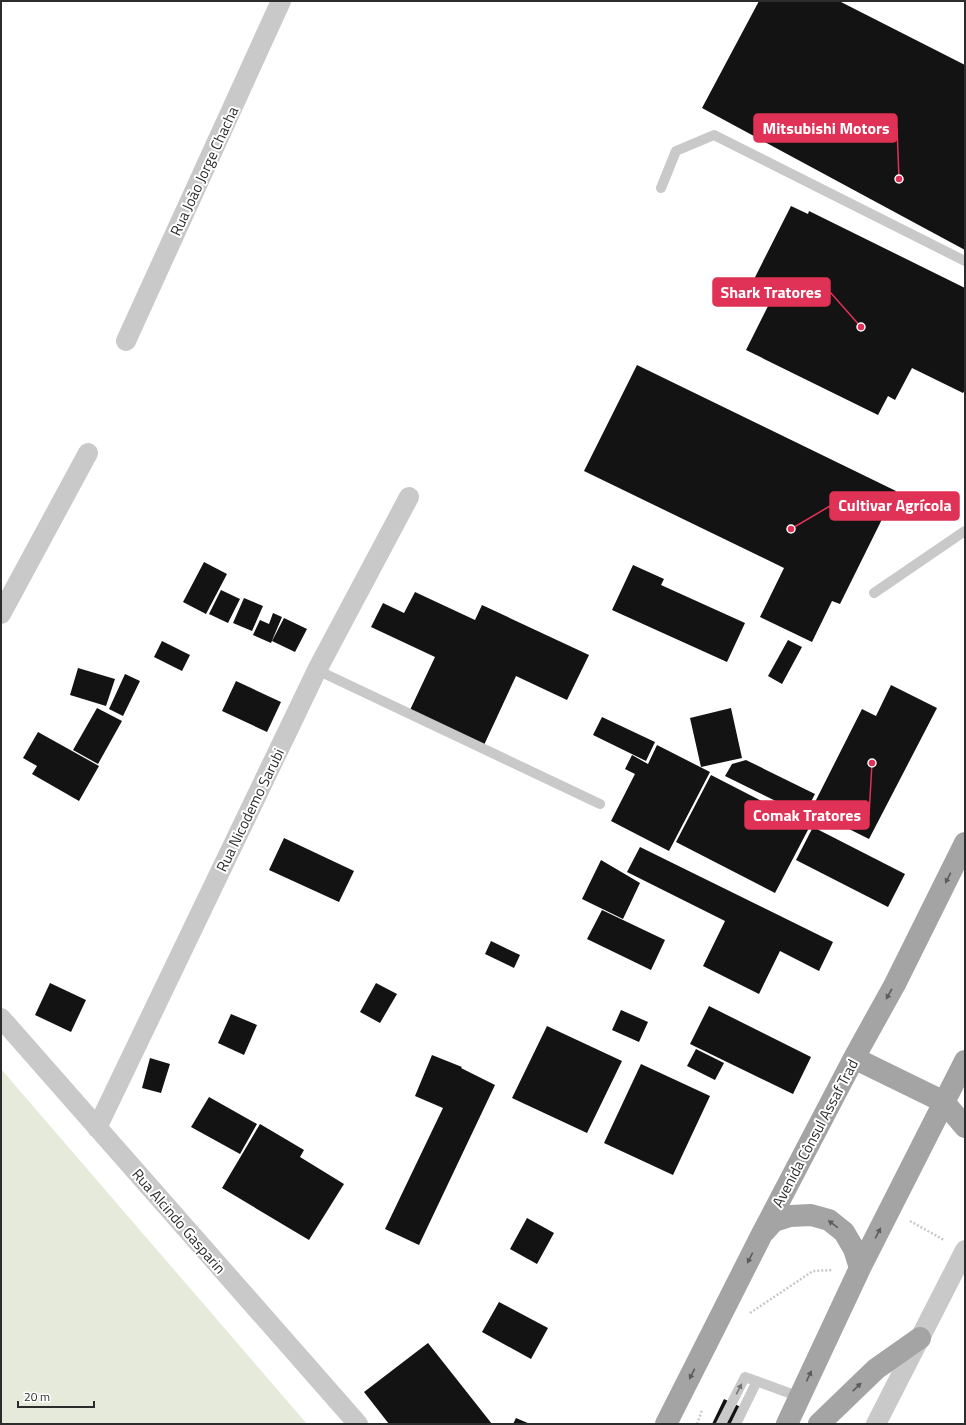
<svg xmlns="http://www.w3.org/2000/svg" width="966" height="1425" font-family="'Titillium Web',sans-serif">
<style>
.green{fill:#e5eada}
.building{fill:#131313}
.lines{fill:none;stroke-linecap:round;stroke-linejoin:round}
.path{stroke:#c9c9c9;stroke-width:2.5;stroke-dasharray:2 2;stroke-linecap:butt}
.service{stroke:#c9c9c9;stroke-width:10}
.minor{stroke:#c9c9c9;stroke-width:20}
.primary{stroke:#a4a4a4;stroke-width:22}
.oneway{fill:#5c5c5c}
.oneway2{fill:#737373}
.labels{text-anchor:middle;dominant-baseline:central;stroke-width:4;stroke-linejoin:round;paint-order:stroke}
.street-label{font-size:15px;fill:#2c2c2c;stroke:#fff}
.leader{fill:none;stroke:#e03256;stroke-width:1.5}
.callout-dot{fill:#e03256;stroke:#fff;stroke-width:1.5}
.callout{fill:#e03256;stroke:#e03256;stroke-width:1.5}
.callout-label{font-size:16px;text-anchor:middle;font-weight:bold;fill:#fff}
</style>
<rect width="100%" height="100%" fill="#fff"/>
<path class="green" d="M1,1069L307,1424H1Z"/>
<path class="building" d="M759,1H839L965,65V250L702,108Z
M791,206L808,214L809,211L965,288V390L963,393L912,368L895,400L888,396L878,415L746,350L769,304L747,293Z
M637,365L896,491L840,604L832,601L812,642L760,617L784,568L584,471Z
M204,562L227,574L206,614L183,602Z
M633,565L664,579L661,585L745,623L727,662L612,610Z
M221,590L240,599L228,623L209,614Z
M415,592L475,620L482,605L589,655L567,700L516,676L484,745L410,710L435,657L371,627L383,603L404,613Z
M244,598L263,606L252,631L233,623Z
M273,613L282,617L271,643L253,635L260,620L269,624Z
M284,618L307,629L295,652L272,641Z
M788,640L802,647L782,684L768,676Z
M162,641L190,655L182,671L154,657Z
M78,668L115,679L106,706L70,695Z
M125,674L140,681L123,716L109,709Z
M236,681L281,702L267,732L222,711Z
M891,685L937,708L869,839L811,810L862,709L876,716Z
M97,708L122,721L98,764L73,750Z
M731,708L742,758L701,767L690,718Z
M602,717L655,742L646,761L593,735Z
M38,732L99,766L79,801L32,774L37,766L23,758Z
M657,745L710,772L669,851L611,821L635,774L625,769L632,755L648,764Z
M746,760L815,794L804,815L725,776L732,764Z
M711,775L810,826L775,893L676,842Z
M813,827L905,874L888,907L796,860Z
M284,838L354,871L339,902L269,870Z
M640,847L833,942L819,971L780,951L759,994L703,966L725,921L627,872Z
M601,860L640,883L623,919L582,899Z
M602,910L665,940L651,970L587,939Z
M491,941L520,955L514,968L485,954Z
M50,983L86,1000L71,1032L35,1015Z
M376,983L397,994L380,1023L360,1012Z
M709,1006L811,1057L793,1094L690,1044Z
M621,1010L648,1022L639,1042L612,1030Z
M231,1014L257,1025L244,1055L218,1043Z
M547,1026L622,1061L587,1133L512,1098Z
M696,1049L724,1063L715,1080L687,1066Z
M432,1055L462,1067L461,1068L495,1085L419,1245L385,1229L443,1108L415,1096Z
M150,1058L170,1064L161,1093L142,1088Z
M641,1064L710,1096L673,1175L604,1143Z
M209,1097L257,1124L240,1154L191,1127Z
M260,1124L304,1150L300,1157L344,1184L309,1240L222,1188Z
M527,1218L554,1233L537,1264L510,1249Z
M499,1302L548,1328L531,1359L482,1332Z
M428,1343L492,1424H389L364,1392Z
M724,1399L747,1410L740,1424H712Z
M516,1418L530,1424H513Z"/>
<g class="lines">
<path class="path" d="M910,1221L944,1240
M750,1313L813,1271L833,1270
M697,1424L702,1410"/>
<path class="service" d="M661,188L676,151L714,135L965,261
M874,593L965,531
M317,670L600,804
M721,1424L745,1377L800,1397
M736,1424L757,1381"/>
<path class="minor" d="M126,341L281,1
M1,614L88,453
M1,1018L358,1424
M97,1128L317,670L409,497
M876,1424L965,1250"/>
<path class="primary" d="M854,1058L944,1102L965,1127
M765,1231L774,1221L790,1216L811,1215L829,1220L844,1232L854,1249L860,1268
M666,1424L762,1234L854,1058L895,984L965,843
M787,1424L860,1268L965,1061
M819,1424L876,1369L920,1338"/>
</g>
<defs><path id="oneway-solid" d="M-6-.8H1V-3.2L6.5 0L1 3.2V.8H-6Z"/></defs>
<g class="oneway">
<use href="#oneway-solid" transform="translate(948 878) rotate(117)"/>
<use href="#oneway-solid" transform="translate(889 994) rotate(119)"/>
<use href="#oneway-solid" transform="translate(833 1224) rotate(-144)"/>
<use href="#oneway-solid" transform="translate(878 1233) rotate(-63)"/>
<use href="#oneway-solid" transform="translate(750 1258) rotate(117)"/>
<use href="#oneway-solid" transform="translate(692 1374) rotate(117)"/>
<use href="#oneway-solid" transform="translate(809 1376) rotate(-65)"/>
<use href="#oneway-solid" transform="translate(857 1387) rotate(-44)"/>
</g>
<use class="oneway2" href="#oneway-solid" transform="translate(739 1389) rotate(-63)"/>
<g class="labels">
<g class="street-label">
<text transform="translate(204 171) rotate(-65)">Rua João Jorge Chacha</text>
<text transform="translate(250 810) rotate(-64)">Rua Nicodemo Sarubi</text>
<text transform="translate(815 1133) rotate(-62)">Avenida Cônsul Assaf Trad</text>
<text transform="translate(179 1221) rotate(49)">Rua Alcindo Gasparin</text>
</g>
</g>
<path class="leader" d="M899 179L897 128M861 327L830 292M791 529L830 506M872 763L869 815"/>
<g class="callout-dot">
<circle cx="899" cy="179" r="4"/>
<circle cx="861" cy="327" r="4"/>
<circle cx="791" cy="529" r="4"/>
<circle cx="872" cy="763" r="4"/>
</g>
<g class="callout">
<rect x="754" y="114" width="143" height="28" rx="4"/>
<rect x="713" y="278" width="117" height="28" rx="4"/>
<rect x="830" y="492" width="129" height="28" rx="4"/>
<rect x="745" y="801" width="124" height="28" rx="4"/>
</g>
<g class="callout-label">
<text x="826" y="134">Mitsubishi Motors</text>
<text x="771" y="298">Shark Tratores</text>
<text x="895" y="511">Cultivar Agrícola</text>
<text x="807" y="821">Comak Tratores</text>
</g>
<rect width="966" height="1425" fill="none" stroke="#2c2c2c" stroke-width="4"/>
<path d="M18 1401v6h76v-6" fill="none" stroke="#2c2c2c" stroke-width="2"/>
<text x="24" y="1401" font-size="12" fill="#2c2c2c" stroke="#ffffff" stroke-width="3" paint-order="stroke">20 m</text>
</svg>
